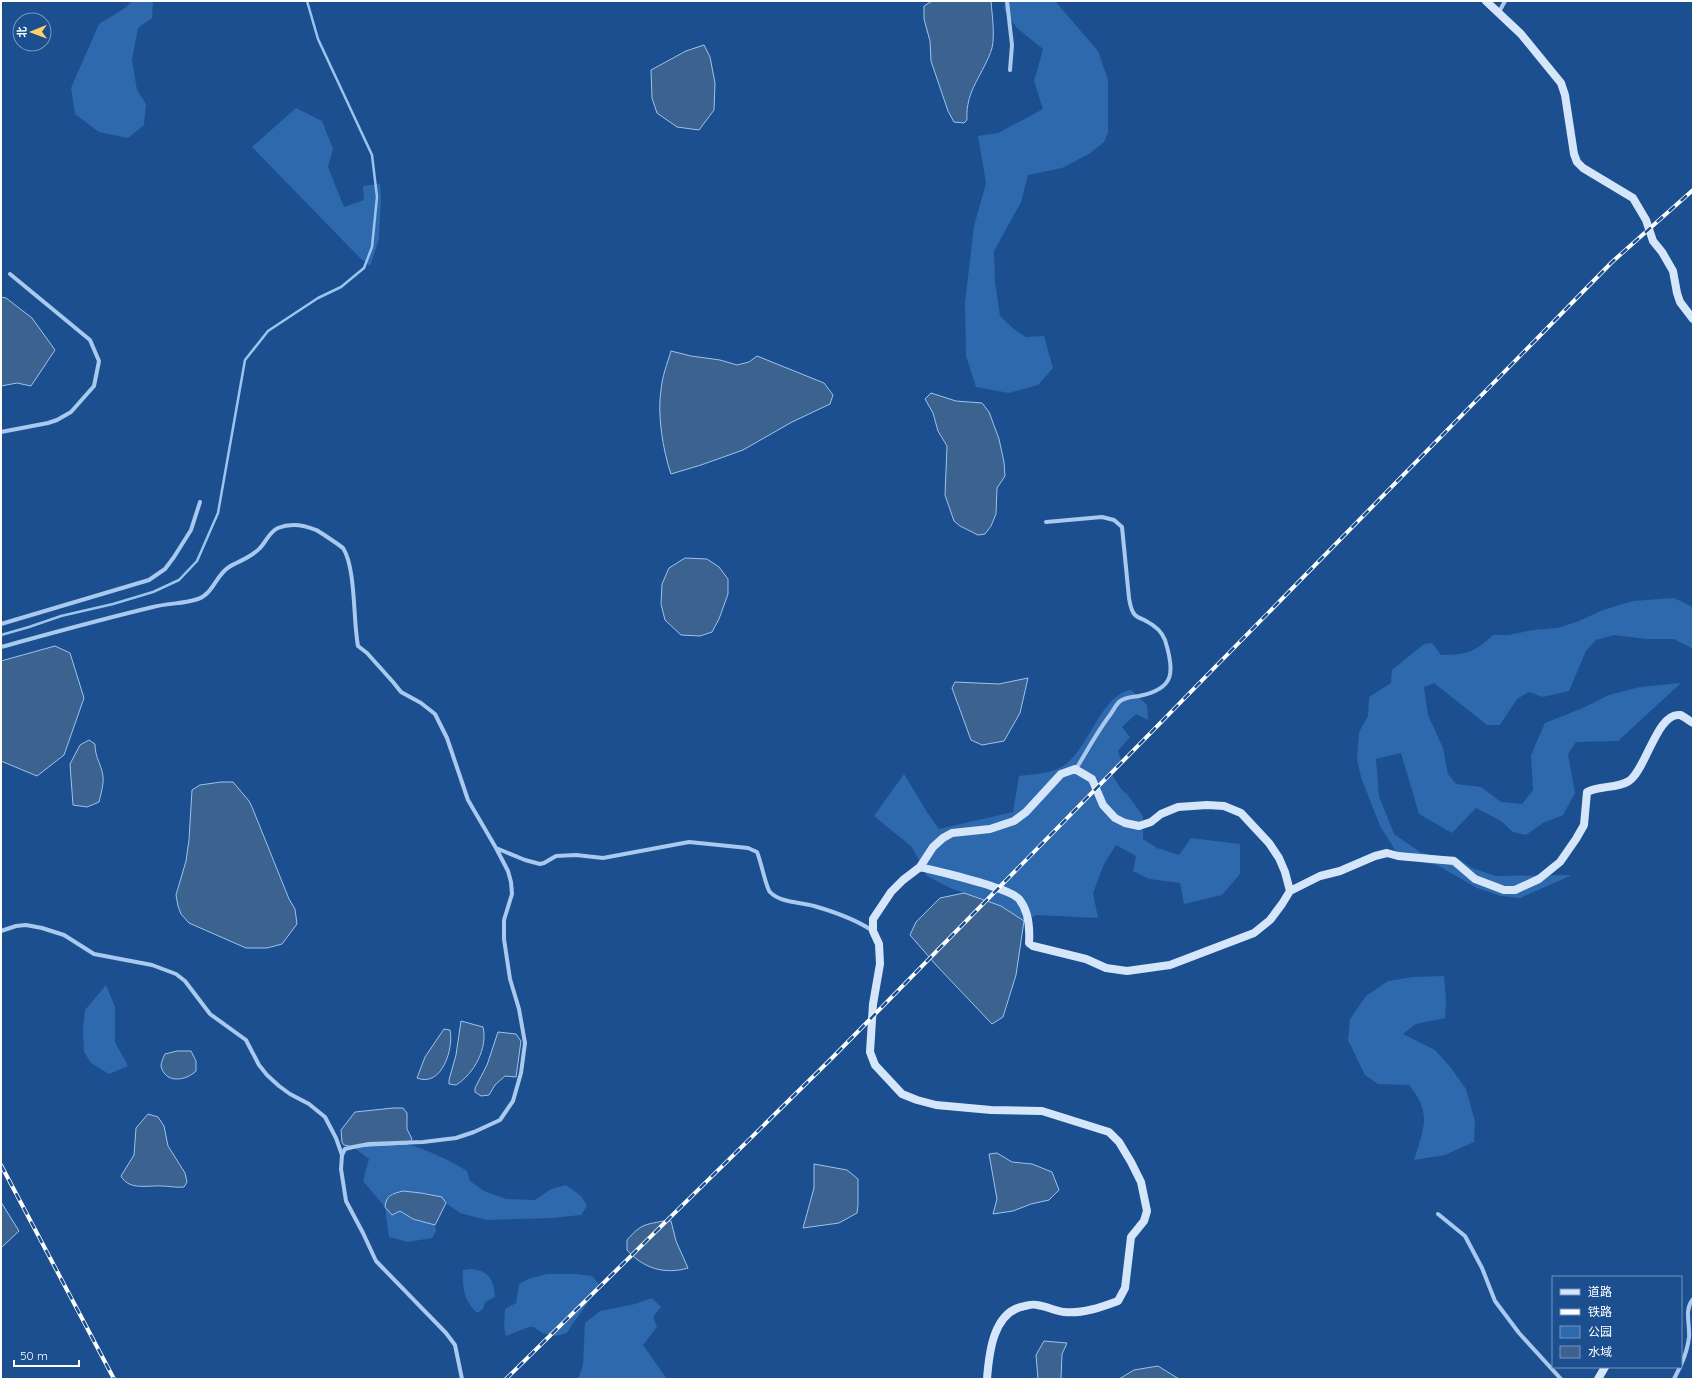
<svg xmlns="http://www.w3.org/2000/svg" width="1694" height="1380" font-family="Quicksand,'Noto Sans SC',sans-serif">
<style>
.green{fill:#2e69ad}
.water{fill:#3c6290;stroke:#9cc4f0}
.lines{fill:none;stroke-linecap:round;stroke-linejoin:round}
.stream{stroke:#9cc4f0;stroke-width:2.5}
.street{stroke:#a9c9ee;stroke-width:4}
.secondary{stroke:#d6e6fa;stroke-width:8}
.rail-casing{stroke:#fff;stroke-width:4}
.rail{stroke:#1b4f8f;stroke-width:2.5;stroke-dasharray:8;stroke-linecap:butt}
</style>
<rect width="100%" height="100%" fill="#1b4f8f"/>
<path class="green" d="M132,1H153L152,18L138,28L132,60L137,90L146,104L144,125L128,138L99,132L75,114L71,88L99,24L125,8Z
M1005,1H1055L1098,51L1108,80V132L1104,142L1089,154L1062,168L1028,175L1021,202L994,251L995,282L1000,316L1015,330L1026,337L1044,336L1053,368L1038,385L1009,393L976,387L966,356L965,302L974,226L986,183L978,136L998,133L1043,109L1034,81L1043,49L1017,28L1004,10Z
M296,108L322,121L333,149L328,167L344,207L364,200L363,186L380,184L381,197L379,239L370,266L360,258L252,147Z
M1674,598L1693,607V649L1674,639H1646L1614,635L1596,640L1586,651L1569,691L1543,697L1529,692L1517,699L1500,725H1487L1434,683L1424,687L1428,715L1443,748L1448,774L1456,784L1481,787L1501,802L1522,804L1533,790L1531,755L1545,723L1583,708L1609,695L1640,687L1681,683L1618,741L1576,742L1568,754L1575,793L1563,815L1543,823L1526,835L1513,832L1501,821L1476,808L1452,833L1419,814L1401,753L1376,759L1379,796L1394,834L1420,852L1435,856H1454L1472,868L1496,876L1572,875L1520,898L1501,896L1477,888L1437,865L1400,858L1380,826L1361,777L1357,759L1359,732L1368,716L1369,697L1391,683L1392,670L1424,644L1432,643L1441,655C1466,655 1475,652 1493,635H1508L1533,630L1558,628L1579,621L1603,610L1633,601Z
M1131,690L1147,705L1148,720L1136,714L1122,727L1130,737L1118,751L1122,763L1110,771L1121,789L1127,794L1143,816V839L1157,848L1179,855L1191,838L1240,844V874L1222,895L1184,904L1180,883L1149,879L1133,871L1136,856L1116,845L1104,864L1093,893L1098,918L1037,915L1024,921L1001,906L950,888L927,876L912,847L874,816L904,774L927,812L939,829L1013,812L1019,776C1035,774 1053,774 1066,764C1088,746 1098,708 1119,695C1122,692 1127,691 1131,690Z
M1444,976L1446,1000L1445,1018L1416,1024L1403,1034L1435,1050L1451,1068L1466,1089L1475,1121L1474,1142L1445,1155L1414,1160C1424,1128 1432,1113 1409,1085L1378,1084L1365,1075L1348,1040L1350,1019L1366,996L1388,981L1413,977Z
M106,985L115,1007V1042L128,1066L109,1074L91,1063L84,1052L83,1029L85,1010Z
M408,1144C429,1151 448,1159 467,1171L470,1181L484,1191L506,1199L535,1200L551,1189L566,1185L581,1196L587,1206L581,1215L552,1218L487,1220L460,1213L446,1203L442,1197C425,1193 409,1190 391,1194L400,1211L413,1219L435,1225L436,1231L432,1238L408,1242L389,1237L385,1207L363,1181L369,1159L353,1147Z
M472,1269C489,1271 494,1280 495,1297L485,1302L483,1309L477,1313C464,1301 462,1287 463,1270Z
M547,1274H575L592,1276L599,1284C590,1302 577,1316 567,1333L556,1336L542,1333L534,1327H529L506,1336L504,1328L505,1309L516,1303L519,1284L528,1279Z
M652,1298L661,1307L653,1317L657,1327L643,1345L667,1379H578L583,1365L585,1323L600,1311L635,1304Z"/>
<path class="water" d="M932,1H991C992,14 995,35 992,48C984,74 965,90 967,120L964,123L954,122L948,111L931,61L930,41L924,19V6Z
M704,45L710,57L715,83L714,110L699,130L677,127L657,113L652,98L651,70L686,51Z
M1,297L6,298L32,318L55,350L31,386L17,383L1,386Z
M671,351L691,356L720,360L737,365L749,362L757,356L824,383L833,395L830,404L792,422L743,450L701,465L671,474C663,451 657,414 661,390C662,377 667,364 671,351Z
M931,393L956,401L982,403L989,412L999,439L1004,462L1005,476L997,488L996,514L991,526L985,534L978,535L960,526L954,521L945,495L947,446L938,431L933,413L925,399Z
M685,558L707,559L719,567L728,579V594L719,619L712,632L700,636L681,635L665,620L661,604L662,584L669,568Z
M55,646L70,653L84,698L64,755L37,776L1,761V661Z
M1028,678L1020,713L1004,741L982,745L971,740L952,688L955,682L999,684Z
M89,740L95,744C95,758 101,763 103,776C104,784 101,793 99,802L87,807L73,805L70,764L80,745Z
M221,782H233L249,801L252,807L289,899L295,909L297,924L282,944L267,948H246L189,923L181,914L178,906L176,895L186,861L189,840L192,790L200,785Z
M964,893L1001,906L1024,921L1016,975L1003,1017L992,1024L936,965L910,935L916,922L940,898Z
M461,1021L483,1027C488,1048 474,1074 456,1085L449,1084V1080L456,1055Z
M444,1029L450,1030C454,1048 442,1088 417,1078L425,1057Z
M498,1032L516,1034L521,1041L516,1077L505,1076L495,1085L489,1095L481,1096L475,1092V1088L487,1065Z
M177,1051H191L196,1061V1071C186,1081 165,1084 161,1066C161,1063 163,1058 165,1054Z
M393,1108H403L407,1113V1129L412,1139L408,1144L353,1147L344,1145L342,1142L341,1130L355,1112Z
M148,1114L158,1117L164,1126L168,1146L185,1173L187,1182L184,1187C176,1188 170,1186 162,1186C148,1185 129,1191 121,1176L134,1155L136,1128Z
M997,1153L1012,1162L1032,1164L1052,1172L1059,1190L1049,1200L1031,1204L1013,1211L993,1214L997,1199L989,1154Z
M814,1164L847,1170L858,1179V1205L857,1213L839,1223L803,1228L814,1188Z
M403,1191L421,1193L442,1197L446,1203L435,1225L413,1219L400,1211L392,1215L385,1207C386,1195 392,1194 403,1191Z
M1,1202L19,1231L1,1248Z
M663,1221H671L676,1241L688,1268C664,1275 643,1268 627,1250V1240C641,1224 644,1225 663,1221Z
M1044,1341L1067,1343L1062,1354L1061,1379H1038L1036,1355Z
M1158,1366L1179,1379H1119L1134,1370Z"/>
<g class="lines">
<path class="stream" d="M1,635L29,627L61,616L113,604L153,592L179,580L197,561L218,513L245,360L268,331L318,298L341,287L364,268L372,247L377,197L372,155L318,39L307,1"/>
<path class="street" d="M1007,1L1012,45L1010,70
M1499,12L1505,1
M1,432L48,423L57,420L71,412L94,386L99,361L90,340L10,274
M1046,522L1102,517L1114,520L1122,527L1129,598C1130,604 1131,611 1135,615C1138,618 1143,619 1146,621C1154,625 1162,632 1165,640C1175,672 1175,689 1139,696C1132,697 1124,697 1119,702C1115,706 1113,711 1110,715C1097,732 1087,751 1076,769
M1,624L149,580L165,569L174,557L191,530L200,502
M1,647C52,633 102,619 153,607C168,603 184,604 198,599C213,594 216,575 229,567C239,561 252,557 260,548C266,542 269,532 278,528C290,523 304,525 316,530C319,531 342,547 343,548C356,568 353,621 358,646L367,653L393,682L401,692L421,703L435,714L447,738L468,800L496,848L525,860L540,864L544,863L556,856L576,855L603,858L689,842L748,848L757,852C761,861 766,888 770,892C780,903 801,902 814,906C835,912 855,919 873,931
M1,931L16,926L26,925L42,928L64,935L94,954L152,965L176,974L185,981L210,1014L246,1040L259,1065L267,1075L279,1086L290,1094L309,1104L325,1117L336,1138L342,1155
M1438,1214L1465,1236L1482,1268L1495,1301L1519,1333L1561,1379
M1681,1365C1685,1356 1688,1347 1689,1337C1690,1324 1684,1309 1693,1299
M462,1379L455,1345L446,1333L376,1261L363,1233L346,1201L341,1169L342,1155L345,1149L353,1147L369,1144L423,1142L456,1138L474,1132L500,1120L513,1101L521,1073L525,1043L519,1009L510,979L504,939V920L512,894L511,882L508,871L496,848
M1674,1379L1680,1367"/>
<path class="secondary" d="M1486,1L1521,34L1561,83L1565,95L1574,154L1577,162L1583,168L1633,198L1646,220L1653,241L1662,252L1673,271L1677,293L1680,302L1693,319
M920,867C939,872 1008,887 1019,899C1029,911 1030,928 1029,943L1033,946L1086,959L1106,968L1127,971L1170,965L1254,933L1270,920L1282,904L1290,891L1285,872L1279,858L1269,843L1241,813L1224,806L1207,805L1178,807L1161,814L1151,822L1139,826L1125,823L1115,818L1103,805L1092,779L1075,769L1061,774L1026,812L1014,821L990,829L952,833L943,838L933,847L920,867L903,880L891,892L873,919V931L879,944L880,964L873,1004L870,1052L875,1065L902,1094L917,1100L936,1105L991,1110L1042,1111L1109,1132L1119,1142L1131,1162L1141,1182L1147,1211L1144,1221L1131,1237L1125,1288L1118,1301C1102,1307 1082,1314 1064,1312C1055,1311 1046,1306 1037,1305C1034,1304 1029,1305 1025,1306C993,1311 989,1353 987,1379
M1290,891L1320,876L1340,871L1375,856L1387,853L1398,856L1454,861L1475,879L1504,890H1515L1539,879L1560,862L1576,839L1584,825L1587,792C1600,785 1616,789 1629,781C1646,770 1657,712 1680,715C1684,716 1689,721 1693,723
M1598,1379L1605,1367"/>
<g class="rail-casing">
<path id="rail" d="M1,1165L114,1379
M506,1379L833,1057L1612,262L1693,190"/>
</g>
<use href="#rail" class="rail"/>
</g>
<rect width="1694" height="1380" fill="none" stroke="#ffffff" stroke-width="4"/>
<rect x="1552" y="1276" width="130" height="92" fill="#1b4f8f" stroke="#7695bc"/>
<rect x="1560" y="1289" width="20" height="6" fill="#d6e6fa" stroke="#7695bc"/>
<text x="1588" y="1296" font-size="12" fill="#ffffff">道路</text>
<rect x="1560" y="1309" width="20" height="6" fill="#ffffff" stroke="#7695bc"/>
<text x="1588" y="1316" font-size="12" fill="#ffffff">铁路</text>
<rect x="1560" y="1326" width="20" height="12" fill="#2e69ad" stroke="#7695bc"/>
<text x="1588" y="1336" font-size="12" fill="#ffffff">公园</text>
<rect x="1560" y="1346" width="20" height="12" fill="#3c6290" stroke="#7695bc"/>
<text x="1588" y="1356" font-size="12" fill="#ffffff">水域</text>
<g transform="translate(32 32) rotate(269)"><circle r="19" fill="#1b4f8f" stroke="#7695bc"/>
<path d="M0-3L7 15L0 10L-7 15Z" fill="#ffd166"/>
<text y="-6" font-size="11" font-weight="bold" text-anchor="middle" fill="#ffffff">北</text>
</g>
<path d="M14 1360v6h65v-6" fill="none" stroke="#ffffff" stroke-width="2"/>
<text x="20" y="1360" font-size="12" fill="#ffffff" stroke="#1b4f8f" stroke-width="3" paint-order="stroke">50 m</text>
</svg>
